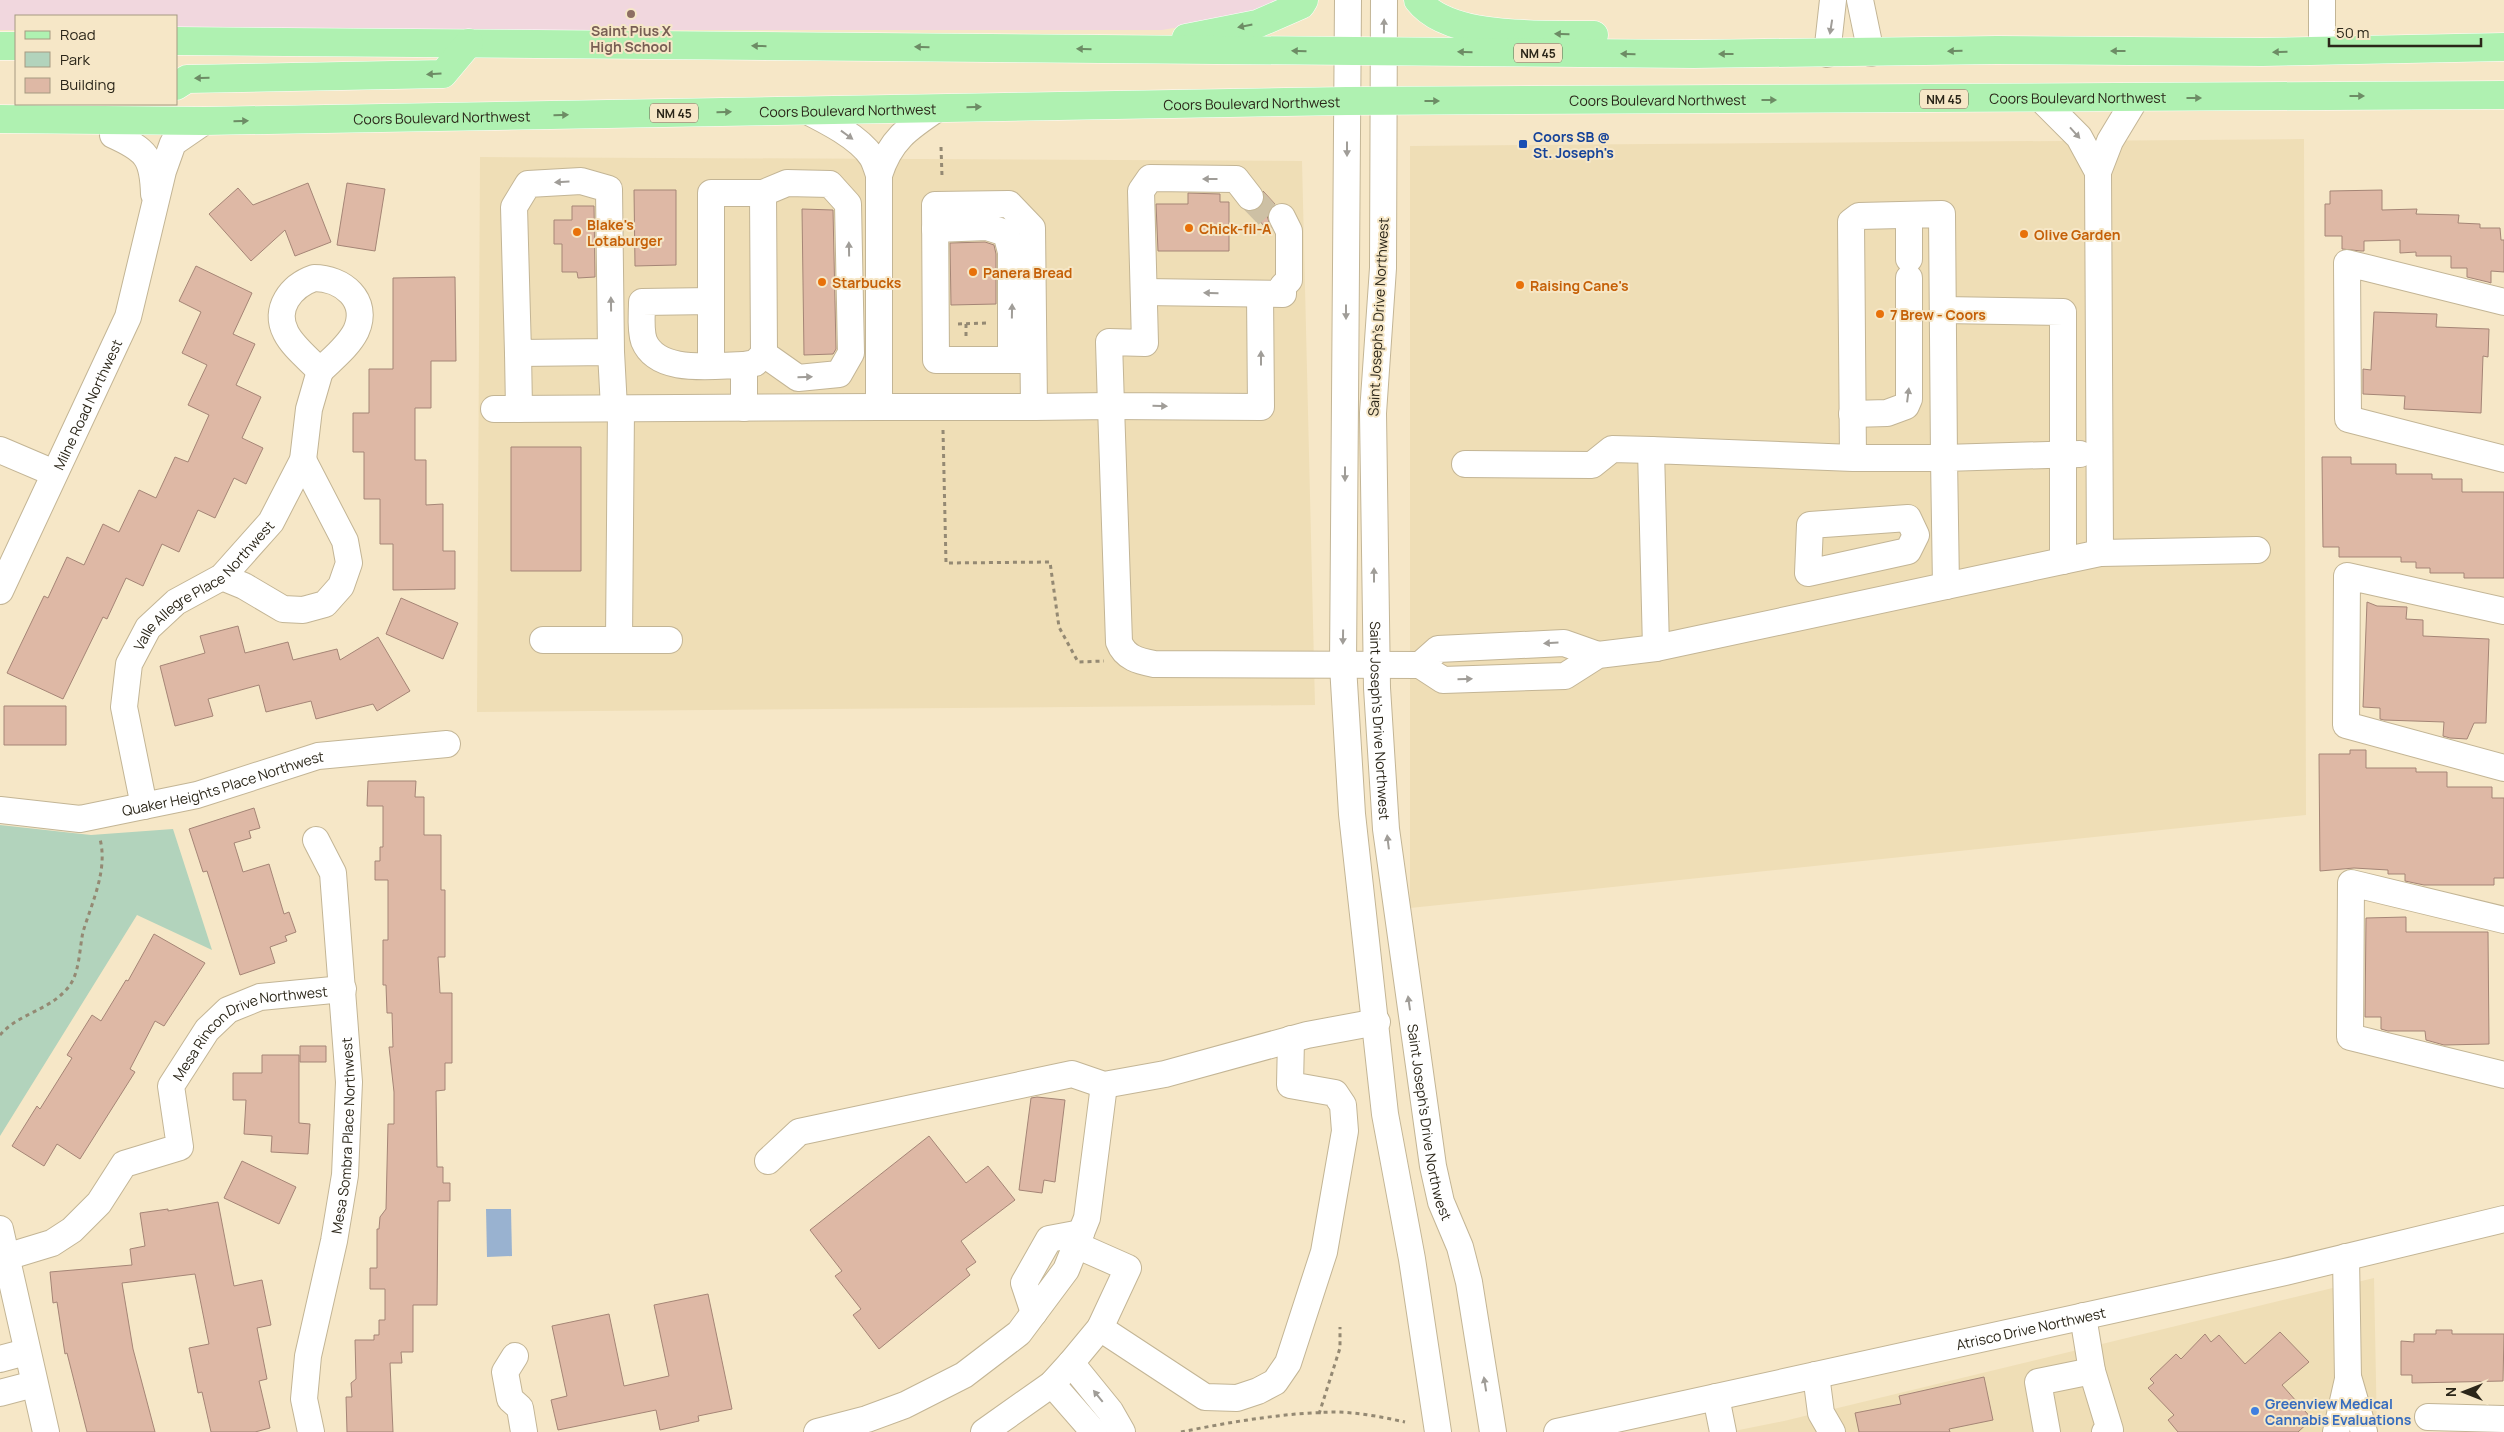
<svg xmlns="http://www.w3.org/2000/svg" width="2504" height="1432" font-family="Manrope,sans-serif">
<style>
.built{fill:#efdeb6}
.education{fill:#f1d7de}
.green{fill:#b2d3bc}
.water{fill:#99b2d0}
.building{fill:#deb8a5;stroke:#a58576}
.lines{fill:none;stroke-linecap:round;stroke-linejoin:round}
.minor-tunnel{stroke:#cdc0a4;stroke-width:26;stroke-dasharray:26 13;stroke-linecap:butt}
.minor-casing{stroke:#c3b595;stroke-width:28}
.major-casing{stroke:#fff;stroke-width:29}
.path{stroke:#948973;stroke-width:3;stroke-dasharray:4 4;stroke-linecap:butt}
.minor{stroke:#fff;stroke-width:26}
.major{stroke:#aff1b1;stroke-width:28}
.oneway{fill:#6d8c65}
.oneway2{fill:#a09d98}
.education-dot{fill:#8d6e63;stroke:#f6e7c7;stroke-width:2}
.transit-dot{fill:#1a4fb4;stroke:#f6e7c7;stroke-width:2}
.food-dot{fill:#e8710a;stroke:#f6e7c7;stroke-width:2}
.shop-dot{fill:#3f7fe0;stroke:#f6e7c7;stroke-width:2}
.labels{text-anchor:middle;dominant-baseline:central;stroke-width:4;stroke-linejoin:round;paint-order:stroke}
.shield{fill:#f6e7c7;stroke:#68604d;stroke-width:1}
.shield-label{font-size:12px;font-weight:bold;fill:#2b2619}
.education-label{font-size:14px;font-weight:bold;fill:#785e54;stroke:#f6e7c7}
.street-label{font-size:14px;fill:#2b2619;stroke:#f6e7c7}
.transit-label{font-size:14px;font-weight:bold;fill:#164399;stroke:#f6e7c7;text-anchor:start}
.food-label{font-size:14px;font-weight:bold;fill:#c56008;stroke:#f6e7c7;text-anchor:start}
.shop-label{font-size:14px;font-weight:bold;fill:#366cbe;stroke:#f6e7c7;text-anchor:start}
</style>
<rect width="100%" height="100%" fill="#f6e7c7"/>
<path class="built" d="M2304,139L2306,815L1410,908V146Z
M480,157L1302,161L1315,705L477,712Z
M2374,1278L2377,1432H1729L1784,1421Z"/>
<path class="education" d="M0,0H1291L1274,11L1162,30H176V16H16V30H0Z"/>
<path class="green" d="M0,825L91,835L173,829L212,950L137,915L0,1136Z"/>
<path class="water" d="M486,1209H511L512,1256L487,1257Z"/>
<path class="building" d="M308,183L331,242L295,256L285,230L251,261L209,214L238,188L253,205Z
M347,183L385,189L375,251L337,245Z
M634,190H676V265L635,266Z
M2382,190V210L2417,209L2416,214L2459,215L2458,223L2480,224V228H2500L2501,240H2504V272L2491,271V283L2488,282L2467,277V268H2451V256H2416V252L2400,253V240L2364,241V251H2361L2342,249V236H2325V204H2330V191Z
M1263,191L1275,204L1270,208L1267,216L1271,228L1268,230L1251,212L1259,209L1264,203Z
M1188,193L1220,194V202H1229V251H1158L1156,204H1188Z
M572,206H594L595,277L578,278L577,272H562V244H554V220H572Z
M802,209L833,210L836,349L833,354L804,355Z
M985,242L994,245L996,254V304L951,305L950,243Z
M196,266L252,293L233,334L255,344L236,385L261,397L242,438L263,448L246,484L234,478L215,518L198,510L179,552L162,544L143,586L126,578L107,619L103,617L63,699L7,673L44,596L48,598L67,557L84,565L103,524L119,532L139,490L156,498L175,457L188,462L209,415L188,405L207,365L182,353L201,312L179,301Z
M455,277L456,361H431V408H415V460H426V505L443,504V551H455V589L393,590V544H380V499H364V452H353V413H369V369H393V278Z
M2374,312L2437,314L2436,327L2489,329L2488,357L2483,356L2481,413L2404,409L2405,396L2363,394V369L2371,370Z
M511,447H581V571H511Z
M2322,457H2351V464H2396V474H2432V479H2462V492H2504V578H2464V573H2430V568H2416V562H2401V557H2339V547H2323Z
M401,598L458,623L443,659L386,634Z
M2367,602L2377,606L2407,607L2406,619L2423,620V636L2489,639L2486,723H2474L2467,739L2450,738L2443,736L2444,722L2384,720L2380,719V708L2363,707Z
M238,626L245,653L288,642L293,660L337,649L340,660L378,637L410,691L377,711L373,704L316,719L311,701L266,712L259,685L208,699L213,716L175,726L160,666L205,653L200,636Z
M4,706H66V745H4Z
M2350,750H2366V768H2416V772H2447V787H2492V798H2504V878H2494V885H2424L2405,881V874H2388V870L2354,868L2320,871L2319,754H2350Z
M368,781H416L415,797H424V835H441V890H445V957H438L440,993H452V1063H445V1090L436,1091L437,1167H443V1183H450V1201H438L437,1305H413V1352H401L402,1363H390L393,1432H347L346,1397H352L351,1383L356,1379L355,1340H374V1335H379V1320H385V1289H370V1268H377V1229H379L380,1217L386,1209L388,1124H394V1092L389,1047H393L392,1013H387L386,985H383V940H388V880H375V861H380V847H383V806H367Z
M254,808L260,828L249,831L251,838L234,843L243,872L269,864L284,914L289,912L296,932L285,936L287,941L270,947L275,963L240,975L207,871L203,872L189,829Z
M2406,917V932H2488L2489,1044L2444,1045L2426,1040L2425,1031H2388L2381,1029V1017H2365L2366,918Z
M154,934L205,963L164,1026L155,1021L130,1069L135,1072L80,1159L57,1144L44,1166L12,1146L37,1106L40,1109L72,1058L67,1055L92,1015L101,1021L126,980L128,981Z
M300,1046H326V1062H300Z
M262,1055H299V1123L310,1124L308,1154L271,1152L272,1136L244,1134L246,1100H233V1073H262Z
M1037,1097L1065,1100L1055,1182L1044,1180L1042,1193L1019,1190L1031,1098Z
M929,1136L966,1183L988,1166L1015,1200L961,1241L976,1262L966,1269L970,1275L879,1349L853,1315L861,1309L835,1276L842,1271L810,1230Z
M242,1161L296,1187L279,1224L224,1198Z
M218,1202L234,1286L262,1280L271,1325L257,1328L267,1379L259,1381L270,1428L255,1432H211L202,1392L198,1393L189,1348L209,1344L195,1274L122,1283L133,1349L155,1432H87L67,1353L65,1354L57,1302L53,1303L50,1272L132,1265L130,1249L145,1246L140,1213L168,1209V1211Z
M708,1294L732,1409L698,1416L699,1421L660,1430L656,1410L558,1430L551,1400L567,1396L552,1326L609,1314L624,1386L669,1376L654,1305Z
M2436,1330H2452V1334H2504L2503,1381L2412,1383V1375H2401V1341L2414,1342V1334H2436Z
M2280,1332L2309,1362L2282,1385L2312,1419L2298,1432H2178L2168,1420L2174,1415L2148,1388L2154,1383L2150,1379L2176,1354L2181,1359L2205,1334L2211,1342L2219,1335L2245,1364Z
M1984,1377L1993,1420L1949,1429L1950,1432H1859L1855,1413L1901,1404L1899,1396Z"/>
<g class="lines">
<path class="minor-tunnel" d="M1250,197L1276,224"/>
<g class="minor-casing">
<g id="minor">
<path d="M1348,0L1343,666L1352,814L1385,1114L1412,1259L1438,1432"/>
<path id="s1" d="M1384,0L1383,268L1373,413L1377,688L1386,829L1433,1166L1441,1202L1460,1247L1469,1282L1493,1432"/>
<path d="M1860,0L1871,53"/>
<path d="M2322,50V0"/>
<path d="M1827,54L1833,0"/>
<path d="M2041,99L2079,137L2098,172L2110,141L2136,98"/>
<path d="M805,110C825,120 859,137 872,157C875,162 877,169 879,175C890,140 908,128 938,108"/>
<path d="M113,135C146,150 153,157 154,194"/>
<path d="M879,175V407H1034L1032,228L1009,204L935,205L936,360H1033"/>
<path d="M763,193L787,183L830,184L848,204L851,353L839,374L798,378L764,354"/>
<path d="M1250,197L1236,179L1150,178L1141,191L1145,343L1109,342L1111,406L1261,407L1260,294"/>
<path d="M1909,215V259"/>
<path d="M935,229L987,227L1006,233L1011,252V360"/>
<path d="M314,278C342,278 370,300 356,331C348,347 332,359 320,371C310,360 293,347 286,333C273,309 291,286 314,278Z"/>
<path d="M1144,292L1283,294V286L1289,280V231L1282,217"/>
<path d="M711,301V193H763L764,354L755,363L744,365"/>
<path d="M2504,302L2347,263L2348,419L2504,459"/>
<path d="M1943,310L2063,312V561"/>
<path d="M611,352L609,189L581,181L528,184L514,207L518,353L611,352L614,408"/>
<path d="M518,353L519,409"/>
<path d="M711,365V301L642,302C642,314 640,330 644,341C658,375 714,365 744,365V408"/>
<path d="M1034,407L1111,406L1119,642C1125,658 1139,661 1154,664L1420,665L1443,680L1565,676L1598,655L1656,648"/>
<path d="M494,409L879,407"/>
<path d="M1852,414L1887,413L1906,406L1909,399V278"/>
<path d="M0,450L54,473"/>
<path d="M1853,458L1851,222L1859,216L1942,214L1944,458H1853L1651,450L1656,648L2100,553L2098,172"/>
<path d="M1465,464L1592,465L1612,449L1651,450"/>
<path d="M1908,518L1916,535L1908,551L1808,573L1810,525Z"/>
<path d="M2100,553L2257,550"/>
<path d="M222,577L244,586L283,609L303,610L325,604L341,586L349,563L345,541L303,460"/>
<path d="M1946,586L1944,458L2080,454"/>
<path id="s2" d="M0,591L128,317L163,171L173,143L205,121"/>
<path d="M2504,611L2347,576L2346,725L2504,768"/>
<path d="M543,640H619L621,408"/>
<path d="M619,640H669"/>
<path d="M1420,665L1438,649L1564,643L1598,655"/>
<path id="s3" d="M144,806L124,707L129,664L148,628L176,602L222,577L271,522L303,460L309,409L320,371"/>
<path id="s4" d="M0,810L80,819L197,795L318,756L447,744"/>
<path d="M2504,920L2351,883L2350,1037L2504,1075"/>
<path d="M768,1161L799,1132L1072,1074L1104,1085L1165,1074L1307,1035L1377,1022"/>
<path d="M0,1229L46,1432"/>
<path id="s5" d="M6,1257L52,1243L72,1230L99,1203L124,1164L180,1147L171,1086L207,1030L228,1010L260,997L343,989"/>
<path d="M1034,1313L1024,1283L1049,1239L1081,1233"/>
<path d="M1100,1328L1205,1397L1237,1398L1258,1391L1275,1382L1288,1363L1324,1252L1345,1131L1343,1105L1335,1093L1290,1085L1291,1039"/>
<path d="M515,1356L505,1372L510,1399L520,1408L524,1432"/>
<path d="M0,1359L26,1352"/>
<path d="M1071,1363L1110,1411L1122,1432"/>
<path d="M2092,1371L2110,1430L2105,1432"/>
<path d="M1816,1375L1821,1413L1832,1432"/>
<path d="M2349,1380L2364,1432"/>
<path d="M1052,1384L1094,1432"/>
<path d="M0,1393L34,1384"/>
<path d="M1716,1397L1723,1432"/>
<path d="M2428,1417L2504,1419"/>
<path id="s6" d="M311,1432L304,1399L308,1356L334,1241L345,1175L349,1082L333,873L316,840"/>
<path d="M817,1432L867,1419L905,1405L964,1375L1019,1333L1066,1270L1087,1218L1104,1085"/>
<path d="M984,1432L1052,1384L1071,1363L1100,1328L1128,1268L1076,1245"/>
<path id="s7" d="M1557,1432L2285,1272L2504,1219"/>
<path d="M2047,1432L2038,1382L2092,1371L2083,1316"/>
<path d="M2336,1432L2348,1379L2346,1257"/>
</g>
</g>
<g class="major-casing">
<g id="major">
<path d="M1418,0C1449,41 1547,34 1594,35"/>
<path d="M1186,38L1257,24L1301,5L1304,0"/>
<path d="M176,41L1694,54L1997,50L2262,52L2504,47"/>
<path d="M0,46H16"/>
<path d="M176,86L187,79L443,74L469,43"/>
<path id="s8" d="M0,119L205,121L1347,101L2504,95"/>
</g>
</g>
<path class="path" d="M941,147L942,176
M958,324L989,323
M966,324V339
M943,430L946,563L1050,562L1059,627L1078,662L1104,661
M0,1035C18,1014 47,1011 66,990C80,976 79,950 83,932C92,902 108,870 100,839
M1319,1414L1340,1348V1327
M1181,1432C1230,1422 1283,1413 1333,1412C1357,1412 1382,1417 1405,1422"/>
<use href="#minor" class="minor"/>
<use href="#major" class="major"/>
</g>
<defs><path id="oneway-solid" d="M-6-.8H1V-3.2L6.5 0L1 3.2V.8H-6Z" transform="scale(1.25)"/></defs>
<g class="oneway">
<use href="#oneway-solid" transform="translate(1245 26) rotate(169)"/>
<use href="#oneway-solid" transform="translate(1562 34) rotate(-178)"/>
<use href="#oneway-solid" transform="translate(759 46) rotate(-179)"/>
<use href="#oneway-solid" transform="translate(922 47) rotate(-179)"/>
<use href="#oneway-solid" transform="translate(1084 49) rotate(-179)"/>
<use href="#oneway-solid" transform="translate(1299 51) rotate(-179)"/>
<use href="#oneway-solid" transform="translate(1955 51) rotate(179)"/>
<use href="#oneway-solid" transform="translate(2118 51) rotate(-180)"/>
<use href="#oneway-solid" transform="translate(1465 52) rotate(-179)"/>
<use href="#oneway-solid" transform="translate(2280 52) rotate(178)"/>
<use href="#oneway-solid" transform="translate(1628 54) rotate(-179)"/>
<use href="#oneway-solid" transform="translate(1726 54) rotate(180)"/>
<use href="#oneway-solid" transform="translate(434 74) rotate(177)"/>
<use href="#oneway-solid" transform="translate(202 78) rotate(179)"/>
<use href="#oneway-solid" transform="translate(2357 96)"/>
<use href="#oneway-solid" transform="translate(2194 98)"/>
<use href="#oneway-solid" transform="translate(1769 100)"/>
<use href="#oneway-solid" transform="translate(1432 101)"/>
<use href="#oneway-solid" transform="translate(974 107) rotate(-1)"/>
<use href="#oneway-solid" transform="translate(724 112) rotate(-1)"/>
<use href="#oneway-solid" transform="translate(561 115) rotate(-1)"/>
<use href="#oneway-solid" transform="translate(241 121) rotate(-1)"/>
</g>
<g class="oneway2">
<use href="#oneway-solid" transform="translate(1384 26) rotate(-89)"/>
<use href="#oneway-solid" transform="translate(1831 27) rotate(99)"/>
<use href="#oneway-solid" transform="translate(2075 133) rotate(48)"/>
<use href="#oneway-solid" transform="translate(847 135) rotate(36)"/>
<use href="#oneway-solid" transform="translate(1347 149) rotate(90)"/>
<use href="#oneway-solid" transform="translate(1210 179) rotate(-180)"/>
<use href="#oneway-solid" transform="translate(562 182) rotate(177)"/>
<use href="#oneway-solid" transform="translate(849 249) rotate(-91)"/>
<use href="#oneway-solid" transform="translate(1211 293) rotate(-179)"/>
<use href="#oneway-solid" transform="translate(611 304) rotate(-91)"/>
<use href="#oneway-solid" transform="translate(1012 311) rotate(-89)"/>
<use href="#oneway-solid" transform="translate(1346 312) rotate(90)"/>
<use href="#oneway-solid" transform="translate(1261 358) rotate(-90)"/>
<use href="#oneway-solid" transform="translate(805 377) rotate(-1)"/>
<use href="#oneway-solid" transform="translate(1908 395) rotate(-83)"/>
<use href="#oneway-solid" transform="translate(1160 406) rotate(1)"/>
<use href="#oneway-solid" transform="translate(1345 474) rotate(90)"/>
<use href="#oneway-solid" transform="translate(1374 575) rotate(-90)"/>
<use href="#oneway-solid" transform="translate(1343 637) rotate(91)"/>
<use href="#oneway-solid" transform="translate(1551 643) rotate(177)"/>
<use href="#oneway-solid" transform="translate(1465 679) rotate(-2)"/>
<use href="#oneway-solid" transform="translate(1388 842) rotate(-97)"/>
<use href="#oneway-solid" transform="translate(1409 1003) rotate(-98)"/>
<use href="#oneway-solid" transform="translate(1485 1384) rotate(-99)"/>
<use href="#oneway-solid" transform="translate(1098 1396) rotate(-129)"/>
</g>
<circle class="education-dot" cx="631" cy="14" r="5"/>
<rect class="transit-dot" x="1518" y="139" width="10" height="10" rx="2.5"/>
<g class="food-dot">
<circle cx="1189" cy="228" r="5"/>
<circle cx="577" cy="232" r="5"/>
<circle cx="2024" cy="234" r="5"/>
<circle cx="973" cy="272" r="5"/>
<circle cx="822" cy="282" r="5"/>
<circle cx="1520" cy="285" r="5"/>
<circle cx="1880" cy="314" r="5"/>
</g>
<circle class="shop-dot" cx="2255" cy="1411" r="5"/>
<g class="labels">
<g class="shield">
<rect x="1514" y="43.5" width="48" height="19" rx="4"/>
<rect x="1920" y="89.5" width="48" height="19" rx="4"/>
<rect x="650" y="103.5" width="48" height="19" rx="4"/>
</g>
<g class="shield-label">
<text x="1538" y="53">NM 45</text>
<text x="1944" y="99">NM 45</text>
<text x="674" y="113">NM 45</text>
</g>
<g class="education-label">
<text x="631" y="30">Saint Pius X<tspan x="631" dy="16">High School</tspan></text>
</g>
<g class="street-label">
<text stroke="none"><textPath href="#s8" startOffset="2078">Coors Boulevard Northwest</textPath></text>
<text stroke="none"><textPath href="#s8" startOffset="1658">Coors Boulevard Northwest</textPath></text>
<text stroke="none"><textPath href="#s8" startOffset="1252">Coors Boulevard Northwest</textPath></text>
<text stroke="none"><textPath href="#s8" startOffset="848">Coors Boulevard Northwest</textPath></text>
<text stroke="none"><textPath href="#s8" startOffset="442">Coors Boulevard Northwest</textPath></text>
<text transform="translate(1378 317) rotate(-87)">Saint Joseph's Drive Northwest</text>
<text stroke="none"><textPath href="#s2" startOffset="206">Milne Road Northwest</textPath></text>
<text stroke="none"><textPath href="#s3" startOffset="255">Valle Allegre Place Northwest</textPath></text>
<text stroke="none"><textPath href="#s1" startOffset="721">Saint Joseph's Drive Northwest</textPath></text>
<text stroke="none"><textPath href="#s4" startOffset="228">Quaker Heights Place Northwest</textPath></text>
<text stroke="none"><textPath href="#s5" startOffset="380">Mesa Rincon Drive Northwest</textPath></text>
<text stroke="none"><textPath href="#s1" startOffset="1126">Saint Joseph's Drive Northwest</textPath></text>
<text stroke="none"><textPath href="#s6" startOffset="301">Mesa Sombra Place Northwest</textPath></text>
<text stroke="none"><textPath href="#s7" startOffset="485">Atrisco Drive Northwest</textPath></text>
</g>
<g class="transit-label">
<text x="1533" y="136">Coors SB @<tspan x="1533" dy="16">St. Joseph's</tspan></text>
</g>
<g class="food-label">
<text x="587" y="224">Blake's<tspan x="587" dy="16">Lotaburger</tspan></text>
<text x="1199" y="228">Chick-fil-A</text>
<text x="2034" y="234">Olive Garden</text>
<text x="983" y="272">Panera Bread</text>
<text x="832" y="282">Starbucks</text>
<text x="1530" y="285">Raising Cane's</text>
<text x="1890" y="314">7 Brew - Coors</text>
</g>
<g class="shop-label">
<text x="2265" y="1403">Greenview Medical<tspan x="2265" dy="16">Cannabis Evaluations</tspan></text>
</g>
</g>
<rect x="15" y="15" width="162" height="90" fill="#f6e7c7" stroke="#a59a81"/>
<rect x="25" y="31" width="25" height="8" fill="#aff1b1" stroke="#a59a81"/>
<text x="60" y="40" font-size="15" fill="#2b2619">Road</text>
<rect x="25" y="52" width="25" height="15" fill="#b2d3bc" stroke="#a59a81"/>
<text x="60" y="65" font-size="15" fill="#2b2619">Park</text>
<rect x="25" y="78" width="25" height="15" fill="#deb8a5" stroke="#a59a81"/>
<text x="60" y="90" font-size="15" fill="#2b2619">Building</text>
<g transform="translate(2464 1392) rotate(270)" stroke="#f6e7c7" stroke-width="4" paint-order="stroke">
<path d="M0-4L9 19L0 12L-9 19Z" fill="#2b2619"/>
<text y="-8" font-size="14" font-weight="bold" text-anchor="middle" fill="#2b2619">N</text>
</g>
<path d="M2329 38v8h152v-8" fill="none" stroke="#2b2619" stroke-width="2.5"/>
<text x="2336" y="38" font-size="15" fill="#2b2619" stroke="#f6e7c7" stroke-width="4" paint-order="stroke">50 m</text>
</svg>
